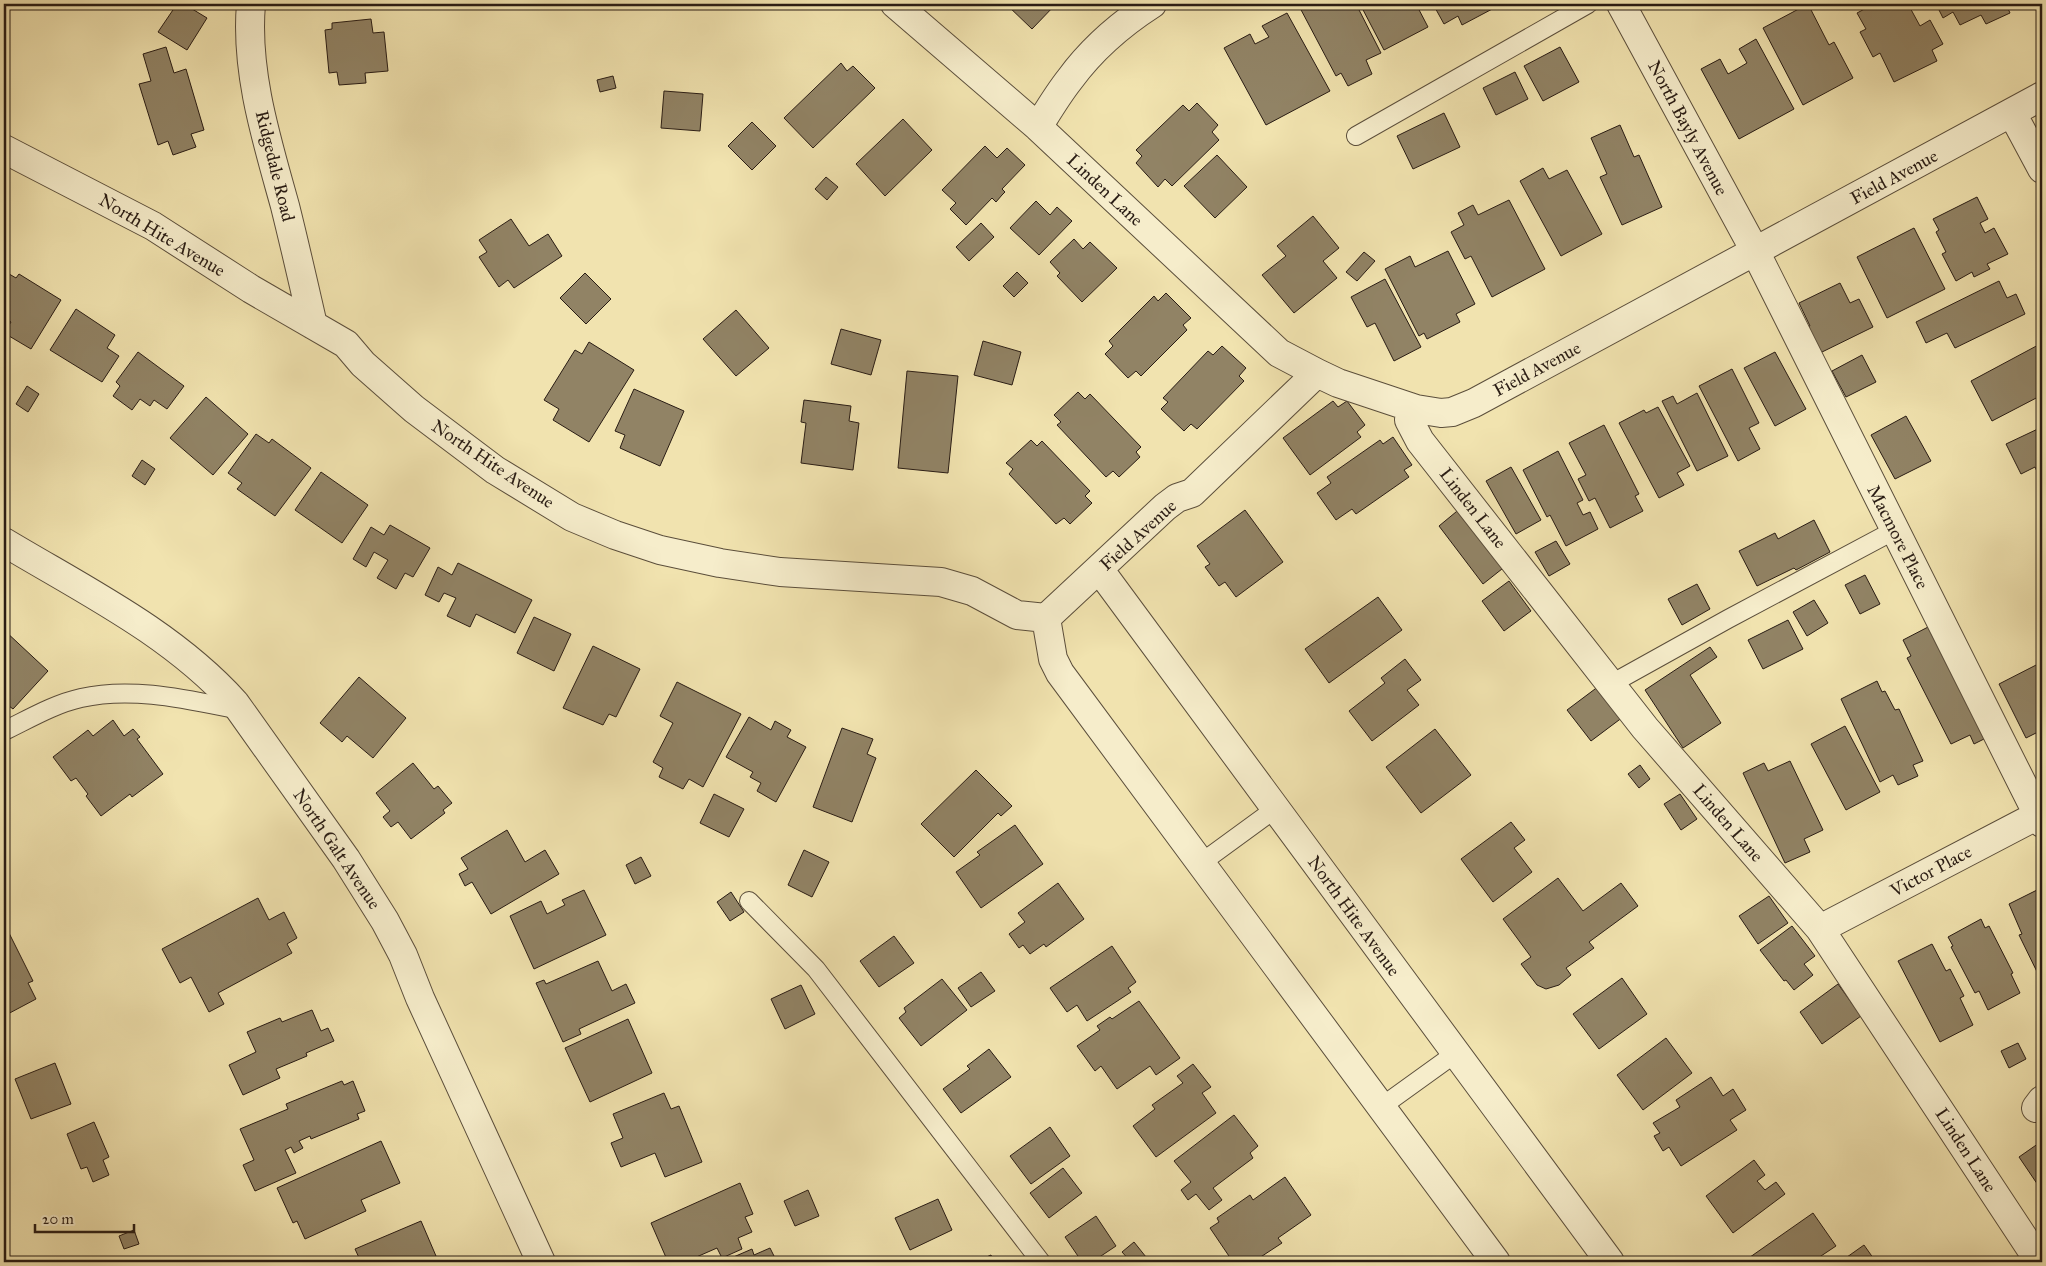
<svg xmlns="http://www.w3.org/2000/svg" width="2046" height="1266" font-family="'IM FELL Great Primer',serif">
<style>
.building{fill:#918365;stroke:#291c14}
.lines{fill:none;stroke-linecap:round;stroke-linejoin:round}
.service-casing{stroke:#5b4e3b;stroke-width:20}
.minor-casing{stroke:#5b4e3b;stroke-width:30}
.service{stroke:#f6edcb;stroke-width:18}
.minor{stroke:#f6edcb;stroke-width:28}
.labels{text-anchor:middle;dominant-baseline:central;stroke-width:5;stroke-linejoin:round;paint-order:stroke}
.street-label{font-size:18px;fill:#291c14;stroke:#f6edcb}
</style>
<rect width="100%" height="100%" fill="#f1e3af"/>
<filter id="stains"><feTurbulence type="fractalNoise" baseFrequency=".004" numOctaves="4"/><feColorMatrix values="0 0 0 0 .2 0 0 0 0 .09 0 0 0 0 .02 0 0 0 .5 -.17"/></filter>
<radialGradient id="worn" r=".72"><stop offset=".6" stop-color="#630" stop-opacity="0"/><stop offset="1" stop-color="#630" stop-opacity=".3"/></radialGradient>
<path class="building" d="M177,4H184L207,18L187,50L158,32Z
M1006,4H1056L1032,29Z
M1302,4H1356L1381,53L1366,60L1372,74L1348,86L1341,73L1336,76L1299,6Z
M1360,4H1416L1428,27L1384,50Z
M1433,4H1495L1496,7L1462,25L1458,16L1444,24Z
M1808,4L1829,45L1834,42L1853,78L1803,105L1763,28Z
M1874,4H1908L1920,26L1930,20L1943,44L1932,50L1937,61L1894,82L1880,53L1873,57L1860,32L1866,29L1857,13Z
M1936,4H2006L2010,13L1986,24L1981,15L1960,25L1953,12L1943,18Z
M1287,13L1330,91L1266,125L1224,48L1250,34L1255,44L1269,37L1262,26Z
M371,19L373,33L384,32L388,71L365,73L366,83L339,85L337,72L329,73L325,30L332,29V23Z
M1756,39L1794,109L1739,139L1701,69L1720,59L1728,74L1737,69L1747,63L1739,49Z
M166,47L174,73L186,69L204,130L191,134L196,147L173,155L168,141L158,145L139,84L151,81L143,54Z
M1560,47L1579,82L1543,101L1524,66Z
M841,63L847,71L853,66L875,88L813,148L784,118Z
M1515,72L1528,99L1496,115L1483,88Z
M613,76L616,88L600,92L597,80Z
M664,91L703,94L700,131L661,128Z
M1197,103L1218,125L1212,132L1219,140L1172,186L1165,179L1158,187L1136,163L1142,156L1136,150L1183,105L1189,111Z
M1444,113L1460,147L1413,169L1397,136Z
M903,119L932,150L885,196L856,164Z
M752,122L776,146L752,170L728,146Z
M1620,125L1634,157L1639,155L1662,207L1622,225L1600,177L1607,174L1591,138Z
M985,146L997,158L1007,148L1025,165L1002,189L1005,192L1002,195L996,202L992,198L966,225L950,209L956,203L942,190Z
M1217,155L1247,187L1215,218L1184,186Z
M1543,168L1549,179L1567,170L1602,234L1561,256L1520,181Z
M826,177L838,187L827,200L815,189Z
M1977,197L1988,219L1980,223L1985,233L1994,228L2008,254L1987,264L1990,269L1974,277L1972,272L1956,281L1942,254L1946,252L1936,232L1939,230L1933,219Z
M1509,200L1545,269L1492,297L1471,256L1465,259L1451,232L1464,225L1458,213L1473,205L1478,215Z
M1036,201L1050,215L1057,207L1072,221L1039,255L1010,228Z
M1313,216L1339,248L1323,261L1337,278L1294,313L1262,275L1286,256L1277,246Z
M511,219L529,246L548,234L562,256L514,288L508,280L499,287L479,257L487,252L479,240Z
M981,223L994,237L969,261L956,247Z
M1914,228L1945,289L1887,318L1857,257Z
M1074,239L1083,249L1090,242L1117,268L1082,302L1057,276L1060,273L1050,262Z
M1448,251L1475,304L1456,314L1460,322L1427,339L1424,333L1419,336L1385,269L1410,256L1415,267Z
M1364,252L1375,261L1357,281L1346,272Z
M4,271L16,278L19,274L61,300L31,349L4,333L11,322L4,317Z
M1017,272L1028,283L1014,297L1003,286Z
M585,273L611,299L586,324L560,298Z
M1385,279L1421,347L1394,361L1375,323L1367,327L1351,297Z
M1999,281L2007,298L2016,294L2025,314L1955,348L1947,333L1926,343L1916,322Z
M1840,283L1850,303L1859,299L1873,327L1818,354L1805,329L1810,326L1799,303Z
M1166,293L1191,318L1183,325L1187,330L1141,376L1136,371L1128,378L1105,354L1113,346L1109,341L1154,296L1158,301Z
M76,309L115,335L107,348L119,356L102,382L50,350Z
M736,310L769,348L736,376L703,339Z
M841,329L881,340L871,375L831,364Z
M983,341L1021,352L1012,385L974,375Z
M589,342L634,370L589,442L553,420L559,409L544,400L575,350L582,354Z
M2042,343V395L1992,421L1971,381Z
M1222,346L1246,368L1239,376L1244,381L1197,429L1191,424L1184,431L1161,409L1168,402L1163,398L1208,351L1213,355Z
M138,352L184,386L167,409L154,400L150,406L140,399L132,410L113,396L120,386L116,382Z
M1775,352L1806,409L1775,426L1744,368Z
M1862,355L1876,382L1846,397L1832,371Z
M1732,369L1759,423L1749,428L1760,449L1738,461L1699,386Z
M907,371L958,376L948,473L898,468Z
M27,386L39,394L28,412L16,404Z
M634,389L684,411L660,466L620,448L625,435L615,431Z
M1078,392L1085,399L1090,394L1141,447L1136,452L1140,457L1119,477L1113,471L1106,477L1057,425L1061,422L1054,415Z
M1697,393L1728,456L1697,471L1662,401L1673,396L1677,404Z
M206,397L248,434L213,475L170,438Z
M804,400L851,406L849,421L859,423L853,470L801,463L806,423L801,422Z
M1333,401L1338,407L1347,401L1365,425L1357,432L1361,437L1310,475L1283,438Z
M1658,407L1690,466L1677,473L1684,485L1659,498L1619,423L1644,410L1646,413Z
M1906,416L1931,461L1895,479L1871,435Z
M1604,425L1639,494L1635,496L1643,511L1610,528L1595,498L1589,501L1578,479L1586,475L1569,443Z
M2042,427V483L2035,467L2021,474L2006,444Z
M256,434L269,443L272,439L311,468L275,516L237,489L242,483L228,473Z
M1393,437L1412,465L1404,470L1409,477L1356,514L1352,509L1336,520L1317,493L1331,483L1327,477L1380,440L1383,444Z
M1031,440L1037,446L1042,441L1090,491L1085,496L1092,503L1070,524L1064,518L1056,524L1009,474L1013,469L1006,463Z
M1558,451L1583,500L1577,503L1583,515L1590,512L1598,529L1566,546L1550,515L1547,517L1523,470Z
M142,460L155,469L145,485L132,476Z
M1511,467L1541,520L1516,534L1486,481Z
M321,472L368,505L342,543L295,510Z
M1462,507L1507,565L1483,584L1439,526Z
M1245,510L1283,562L1236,597L1225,582L1219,586L1205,567L1210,564L1197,546Z
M1814,520L1830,552L1796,570L1794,568L1757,586L1739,551L1775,533L1778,539Z
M390,525L430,548L413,577L405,573L396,589L377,578L388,560L374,552L366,567L353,559L371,527L384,535Z
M1556,541L1570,564L1549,576L1535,552Z
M458,563L532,600L515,633L476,614L470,627L447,616L456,598L444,593L439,602L425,595L438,567L452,575Z
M1865,575L1880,604L1860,614L1845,585Z
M1509,581L1531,611L1504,631L1482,601Z
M1697,584L1710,609L1682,625L1668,599Z
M1378,597L1402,630L1329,683L1305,649Z
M1814,600L1828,623L1807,636L1793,612Z
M534,617L571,634L554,671L517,653Z
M1788,620L1803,649L1763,669L1748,640Z
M1930,626L1988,737L1974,744L1970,735L1951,744L1907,658L1911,656L1903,640Z
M4,630L48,671L13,709L9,706L4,711Z
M593,646L640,669L616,717L609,714L603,725L563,708Z
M1710,647L1717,657L1690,675L1721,723L1683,748L1645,690Z
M1405,659L1421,680L1407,690L1419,705L1372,741L1349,711L1385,683L1381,678Z
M2042,662V730L2026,738L1999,684Z
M359,677L406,718L373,758L347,736L342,742L320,723Z
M1877,681L1882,692L1885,691L1895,710L1899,709L1923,761L1913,765L1918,776L1898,785L1893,775L1880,782L1841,699Z
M677,682L741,714L703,787L689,779L683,789L659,777L663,768L653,762L673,723L660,716Z
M1599,686L1623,717L1591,741L1567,710Z
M749,717L771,730L775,721L791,730L787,737L806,747L776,802L757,791L761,783L750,777L753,772L726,757Z
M113,720L124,736L133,729L140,737L137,739L163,774L132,797L130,794L101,816L86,796L88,794L76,778L71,781L53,757L88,730L93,736Z
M1845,726L1880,792L1846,810L1811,744Z
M842,728L873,739L867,754L876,758L852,822L813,807Z
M1435,729L1471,775L1421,813L1386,767Z
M1790,761L1823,830L1804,839L1810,852L1785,863L1743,773L1764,763L1768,771Z
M413,763L434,789L438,786L452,803L443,810L445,813L411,839L398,822L391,827L383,817L390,811L376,793Z
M1640,765L1650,779L1639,788L1628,774Z
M976,770L1012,806L1001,816L998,813L954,857L921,824Z
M714,794L744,809L729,837L700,823Z
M1680,794L1697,819L1681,830L1664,804Z
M1511,822L1525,840L1514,848L1532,872L1493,902L1461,859Z
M1015,825L1043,864L981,908L956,872L980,855L977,852Z
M507,830L525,862L545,850L559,874L491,914L472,882L465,886L459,874L468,869L461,858Z
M804,850L829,862L812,897L788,885Z
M641,857L651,876L635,884L626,865Z
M1558,878L1583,911L1621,883L1638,906L1589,942L1594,948L1566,968L1571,975L1559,985L1546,989L1537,985L1521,964L1531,957L1503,919Z
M1058,883L1084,919L1046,947L1044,944L1030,954L1023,945L1019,948L1009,934L1025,922L1018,913Z
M2041,888L2042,889V982L2019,935L2022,934L2009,904Z
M584,890L606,935L534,969L510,916L541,901L547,914L565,905L562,900Z
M731,892L744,912L730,921L717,902Z
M1769,896L1788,923L1758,944L1739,916Z
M258,898L269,920L284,912L297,938L287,944L292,953L218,993L224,1004L209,1012L191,977L180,983L162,949Z
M1981,919L1985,928L1989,926L2013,973L2011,974L2020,993L1988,1010L1979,991L1975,993L1951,947L1953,946L1948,937Z
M1792,926L1815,956L1804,964L1813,975L1794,990L1786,980L1784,981L1760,950Z
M8,931L33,981L28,983L36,999L4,1016V933Z
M894,936L914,963L879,987L860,961Z
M1932,944L1946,971L1950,969L1964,996L1960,998L1973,1025L1940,1042L1898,961Z
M1112,946L1136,982L1128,988L1131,992L1087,1021L1077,1005L1067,1012L1050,988Z
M598,961L612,991L626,984L635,1003L579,1029L581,1034L563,1042L536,983L544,980L546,984Z
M981,972L995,991L971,1007L958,988Z
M1622,978L1647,1014L1599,1049L1573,1014Z
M942,979L967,1010L921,1046L899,1018L906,1012L904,1008Z
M1838,984L1861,1016L1822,1044L1800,1012Z
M801,985L815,1014L785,1029L771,999Z
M1139,1001L1180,1058L1156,1075L1150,1066L1117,1089L1101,1066L1095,1071L1077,1046L1100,1030L1097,1026L1110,1017L1112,1019Z
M312,1010L321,1031L328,1028L334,1041L306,1053L307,1056L276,1069L280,1078L243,1095L229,1065L256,1052L247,1032L280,1018L282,1022Z
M628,1019L652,1073L590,1102L565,1048Z
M1666,1038L1692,1073L1643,1110L1617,1075Z
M2018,1043L2026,1059L2009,1068L2001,1051Z
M989,1049L1011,1077L961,1113L943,1089L970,1069L967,1066Z
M55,1063L71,1104L31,1119L15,1079Z
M1193,1064L1211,1087L1202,1093L1216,1113L1156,1157L1133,1126L1155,1109L1152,1105L1183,1083L1177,1076Z
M1711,1077L1723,1096L1733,1089L1746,1110L1730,1120L1737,1130L1681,1166L1669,1147L1663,1151L1654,1136L1660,1133L1653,1123L1680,1107L1676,1100Z
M342,1081L344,1085L353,1081L365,1111L357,1114L359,1119L311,1139L310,1136L299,1141L303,1148L294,1153L291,1147L285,1150L296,1173L255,1191L243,1165L254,1160L240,1129L288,1109L286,1104Z
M664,1093L671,1109L679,1106L702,1162L665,1177L655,1153L621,1167L611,1143L623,1138L613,1114Z
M1234,1115L1258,1146L1250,1153L1253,1158L1213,1188L1222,1200L1209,1210L1196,1194L1188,1200L1181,1190L1191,1182L1174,1161Z
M94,1122L109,1157L103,1160L109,1175L93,1182L87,1167L81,1169L67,1134Z
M1050,1127L1070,1156L1031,1184L1010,1156Z
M381,1141L400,1183L361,1200L366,1211L305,1239L297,1221L293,1223L277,1188Z
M2042,1141V1191L2019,1157Z
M1754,1160L1765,1175L1757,1181L1765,1190L1776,1182L1785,1194L1733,1233L1706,1196Z
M1063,1168L1082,1193L1049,1218L1030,1193Z
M1285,1177L1311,1215L1278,1238L1282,1243L1253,1262L1249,1260L1245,1262H1233L1210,1228L1219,1222L1217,1218L1250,1195L1253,1200Z
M740,1183L753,1214L745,1217L752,1232L738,1238L742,1249L722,1258L717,1248L685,1262H682L680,1258L668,1262L651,1223Z
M808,1190L819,1216L795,1226L784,1201Z
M938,1199L952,1230L910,1250L895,1218Z
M1813,1213L1836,1246L1812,1262H1743Z
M1096,1216L1116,1246L1092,1262H1082L1065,1237Z
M421,1221L436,1256L421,1262H361L355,1249Z
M134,1230L139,1244L124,1249L119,1236Z
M1134,1242L1146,1257L1139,1262H1131L1122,1252Z
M1864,1245L1876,1262H1840Z
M770,1248L777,1262H722L752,1249L754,1255Z
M991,1255L994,1262H975Z"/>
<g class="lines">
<g class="service-casing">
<path id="service" d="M1356,136L1588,4
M1611,684L1728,619L1895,530
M4,731C29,719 54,704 81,698C133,686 189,700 240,710
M1201,863L1275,809
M749,901L816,969L1041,1262
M1381,1107L1456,1053"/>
</g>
<g class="minor-casing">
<path id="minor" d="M251,4C245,72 267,141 285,206C295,246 304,286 313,325
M895,4L1038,127L1279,353L1317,373
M1621,4L1755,251L2042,823
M2012,113L2042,169
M1038,127C1048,111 1058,94 1070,79C1092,49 1121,24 1152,4
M4,149L153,226L251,289L346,344L363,364L414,409L495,470L572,517L615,535L660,550L720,563L780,572L941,582L972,591L1017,615L1046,618L1165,507L1177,498L1192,493L1317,373L1338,383L1416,409L1441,413L1452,412L1474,403L2042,96
M1410,407L1409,420L1420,441L1645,728L1820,929L2033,1252
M4,542C84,590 172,633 235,703L346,859L385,921L403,955L420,998L541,1262
M1099,569L1610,1262
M1046,618L1053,659L1060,673L1496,1262
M1820,929L2042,813
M2036,1108L2042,1100"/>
</g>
<use href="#service" class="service"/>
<use href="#minor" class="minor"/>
</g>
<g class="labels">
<g class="street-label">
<text transform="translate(1688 128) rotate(62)">North Bayly Avenue</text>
<text transform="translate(275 166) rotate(76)">Ridgedale Road</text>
<text transform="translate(1894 177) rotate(-28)">Field Avenue</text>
<text transform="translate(1105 190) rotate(43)">Linden Lane</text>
<text transform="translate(162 235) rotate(31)">North Hite Avenue</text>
<text transform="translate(1537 369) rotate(-28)">Field Avenue</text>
<text transform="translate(493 464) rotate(34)">North Hite Avenue</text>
<text transform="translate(1473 508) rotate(52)">Linden Lane</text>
<text transform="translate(1138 535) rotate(-42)">Field Avenue</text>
<text transform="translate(1898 537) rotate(63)">Macmore Place</text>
<text transform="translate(1728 823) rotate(49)">Linden Lane</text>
<text transform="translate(337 849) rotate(56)">North Galt Avenue</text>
<text transform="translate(1931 871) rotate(-28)">Victor Place</text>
<text transform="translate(1354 916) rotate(54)">North Hite Avenue</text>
<text transform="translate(1966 1150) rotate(57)">Linden Lane</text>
</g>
</g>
<rect width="2046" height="1266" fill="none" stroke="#f1e3af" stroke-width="20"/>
<rect x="5" y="5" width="2036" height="1256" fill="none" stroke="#291c14" stroke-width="2.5"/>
<rect x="10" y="10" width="2026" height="1246" fill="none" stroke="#291c14"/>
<path d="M35 1224v8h99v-8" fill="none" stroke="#291c14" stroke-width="2.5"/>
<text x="42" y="1224" font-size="15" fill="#291c14" stroke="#f6edcb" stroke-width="4" paint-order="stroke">20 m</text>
<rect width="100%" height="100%" filter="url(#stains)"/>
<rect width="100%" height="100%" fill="url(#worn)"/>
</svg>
